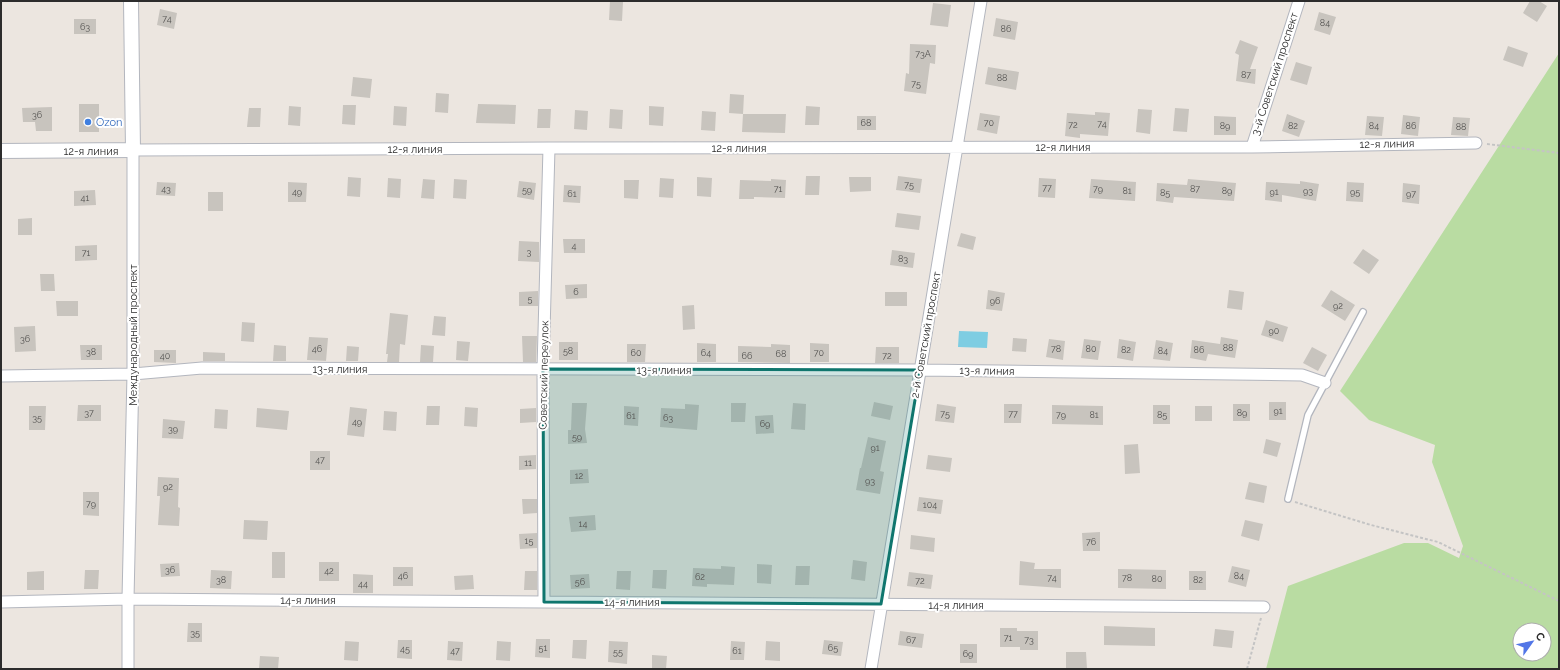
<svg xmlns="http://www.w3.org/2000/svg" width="1560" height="670" font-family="Raleway,sans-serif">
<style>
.green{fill:#b9dca2;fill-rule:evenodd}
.water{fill:#7ecde2}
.building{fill:#c8c4be}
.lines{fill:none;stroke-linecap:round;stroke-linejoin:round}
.service-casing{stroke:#b3b6be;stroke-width:8}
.minor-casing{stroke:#b3b6be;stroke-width:13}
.tertiary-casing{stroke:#b3b6be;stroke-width:16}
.path{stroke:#c4c4c4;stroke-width:2;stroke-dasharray:3 2;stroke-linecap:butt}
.service{stroke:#fff;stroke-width:5.5}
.minor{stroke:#fff;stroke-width:11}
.tertiary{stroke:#fff;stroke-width:14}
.marked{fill:#0f766e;fill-opacity:0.2;stroke:#0f766e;stroke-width:3;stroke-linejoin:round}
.shop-dot{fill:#3f7fe0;stroke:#fff;stroke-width:1.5}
.labels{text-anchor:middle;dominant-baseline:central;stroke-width:4;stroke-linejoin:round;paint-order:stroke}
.number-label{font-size:9px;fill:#535250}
.street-label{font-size:11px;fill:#2c2c2c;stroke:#fff}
.shop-label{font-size:11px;fill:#366cbe;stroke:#fff;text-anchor:start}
</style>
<rect width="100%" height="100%" fill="#ece6e0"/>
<path class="green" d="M1559,53V669H1266L1288,586L1404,543H1428L1459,558L1463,546L1432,462L1435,445L1369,420L1340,391ZM1520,630H1544V654H1520Z"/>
<path class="water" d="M959,331L988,332L987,348L958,347Z"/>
<path class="building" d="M610,1L623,2L622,21L609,20Z
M1530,1H1539L1547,6L1537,22L1523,13Z
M933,3L951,5L948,27L930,25Z
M160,9L177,13L174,29L157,25Z
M1319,12L1336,17L1330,35L1314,30Z
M996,18L1018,22L1015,40L993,36Z
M74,19H96V34H74Z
M1240,40L1258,47L1250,69H1256L1255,84L1236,81L1239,55L1235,53Z
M910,44L936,45L935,64L930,63L926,94L904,91L906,73L909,74Z
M1508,46L1528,53L1523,67L1503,60Z
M1296,62L1312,67L1307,85L1290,80Z
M988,67L1019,72L1016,90L985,84Z
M353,77L372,79L370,98L351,96Z
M436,93L449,94L448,113L435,112Z
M730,94L744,95L743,114L729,113Z
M79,104H99V132H79Z
M478,104L516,105L515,124L476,123Z
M343,105H356L355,125L342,124Z
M289,106L301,107L300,126L288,125Z
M394,106L407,107L406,126L393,125Z
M649,106L664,107L663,126L649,125Z
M806,106L820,107L819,125H805Z
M52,107V131H36L35,122H23L22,108Z
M249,108H261L260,127H247Z
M1175,108L1189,109L1187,132L1173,131Z
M538,109H551L550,128H537Z
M610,109L623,110L622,129L609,128Z
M1138,109L1152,110L1150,134L1136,132Z
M575,110L588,111L587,130L574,129Z
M702,111L716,112L715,131L701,130Z
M1095,112L1110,113L1108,136L1080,134V138L1065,136L1067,113L1095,115Z
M980,113L1000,116L997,134L977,130Z
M743,114H786L785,133L742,132Z
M1287,114L1305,121L1299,137L1282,131Z
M1403,115L1420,117L1418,136L1401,134Z
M857,116H876V130H857Z
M1214,116L1236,117V135H1214Z
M1367,116L1384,117L1382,136L1365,135Z
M1453,117L1470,118L1468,136L1451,135Z
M806,176H820L819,195H805Z
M898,176L922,179L920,193L896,190Z
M348,177L361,178L360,197L347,196Z
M697,177L712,178L711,197L697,196Z
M849,177H871V191L850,192Z
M388,178L401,179L400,198L387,197Z
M660,178L674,179L673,198L659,197Z
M1039,178L1056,179L1055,198L1038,197Z
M423,179L435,180L434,199L421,198Z
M454,179L467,180L466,199L453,198Z
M771,179L786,180L785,198L754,197V199H739L740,180L771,181Z
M1091,179L1136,182L1135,201L1089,198Z
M1188,179L1236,183L1234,201L1174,197L1173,203L1156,201L1157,183L1187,185Z
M624,180H639L638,199L624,198Z
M519,181L536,183L534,200L517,197Z
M1300,181L1319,184L1316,201L1282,195V202L1265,200L1266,182L1300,184Z
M157,182L176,183L175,196L156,195Z
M288,182L307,183L306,202H288Z
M1347,182L1364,183L1363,202L1346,201Z
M1403,183L1420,185L1419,204L1402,202Z
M564,185L581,186L580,203L563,202Z
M95,190L96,205L74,206V191Z
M208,192H223V211H208Z
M897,213L921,216L919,230L895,227Z
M32,218V235H18V219Z
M961,233L976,237L973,250L957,246Z
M563,239H585V253H564Z
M519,241L539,242V262L518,261Z
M97,245V260L75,261V246Z
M1363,249L1379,260L1369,274L1353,263Z
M892,250L915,253L913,268L890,265Z
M40,274H54L55,291H41Z
M587,284V298L566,299L565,285Z
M988,290L1005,293L1002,311L986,309Z
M1229,290L1244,292L1242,310L1227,308Z
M1331,290L1355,305L1345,321L1321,306Z
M538,291V306H519V292Z
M885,292H907V306H885Z
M56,301H78V316H57Z
M694,305L695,329L683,330L682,306Z
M390,313L408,315L405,345L400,344L399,362H387L388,354H386Z
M434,316L446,317L445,336L432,335Z
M1266,320L1288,327L1283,342L1261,335Z
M242,322L255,323L254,342L241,341Z
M35,326L36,351L15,352L14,327Z
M522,336H537L536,362H523Z
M309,337L328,338L326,361L307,360Z
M1221,337L1238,340L1235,358L1208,354L1206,361L1190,358L1192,340L1220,344Z
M1013,338L1027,339L1026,352L1012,351Z
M1049,339L1065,341L1063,360L1046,357Z
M1084,339L1101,341L1098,360L1081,358Z
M1119,339L1136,342L1133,361L1117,358Z
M1156,340L1173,343L1170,361L1153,359Z
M457,341L470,342L468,361L456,360Z
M559,342H578V360H559Z
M697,343L716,344V362H697Z
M810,343L829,344V362H810Z
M627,344H646L645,362H627Z
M771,344L790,345V363L738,362V346L771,347Z
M80,345H102V360H81Z
M274,345L286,346V361H273Z
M421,345L434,346L433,362H420Z
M347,346L359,347L358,361H346Z
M876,347H899V363H875Z
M1312,347L1327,355L1318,371L1303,363Z
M154,350H176V363L154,362Z
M203,352L225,353V361H203Z
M874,402L893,406L890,420L871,416Z
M1269,402H1286V420H1269Z
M572,403H587L585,429L587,443L568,444V430H571Z
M731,403H746L745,422H731Z
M793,403L806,404L805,430L791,429Z
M685,404L699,405L697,430L660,427L661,408L685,409Z
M937,404L956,407L954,423L935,421Z
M1004,404H1022L1021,423H1004Z
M1233,404H1250V421H1233Z
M78,405H101V421H77Z
M1052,405L1103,406V425L1052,424Z
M1153,405H1170V424H1153Z
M29,406H46L45,430H29Z
M427,406H440L439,425H426Z
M624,406L639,407L638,426L624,425Z
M1195,406H1212V421H1195Z
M350,407L367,409L364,437L347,435Z
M465,407L478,408L477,427L464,426Z
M257,408L289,411L287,430L256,427Z
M536,408V422L520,423V409Z
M215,409L228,410L227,429L214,428Z
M384,411L397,412L396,431L383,430Z
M773,415L774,433L756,434L755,416Z
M163,419L185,421L183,439L162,438Z
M868,437L886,441L880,471L884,472L880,494L856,490L860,468H861Z
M1266,439L1281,443L1277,457L1263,453Z
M1138,444L1140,473L1125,474L1124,445Z
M310,451H330V470H310Z
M536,455V469L519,470V456Z
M928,455L952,458L950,472L926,469Z
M588,469L589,483L570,484V470Z
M158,477L179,478L178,507L180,508L179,526L158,525L160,496H157Z
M1249,482L1267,486L1264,503L1245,499Z
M83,492H99V516L83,515Z
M919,497L943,500L941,514L917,511Z
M522,499H537V513L523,514Z
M595,515L596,530L571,532L569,517Z
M244,520L268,521L267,540L243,539Z
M1245,520L1263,524L1259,541L1241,536Z
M1100,532V551H1083L1082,533Z
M537,533V548L520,549L519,534Z
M911,535L935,538L934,552L910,549Z
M272,552H285V578H272Z
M853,560L867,562L865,581L851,579Z
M1020,561L1035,563L1034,569H1061V588L1019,585Z
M319,562H339V581H319Z
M179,563L180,576L161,577L160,564Z
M757,564L772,565L771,584L757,583Z
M721,566L735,567L734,585L707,584V587L692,586L693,568L721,569Z
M796,566H810L809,585H795Z
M1232,566L1250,570L1246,587L1228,582Z
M393,567H413V586H393Z
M1118,569L1166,570V589L1118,588Z
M85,570H99L98,589H84Z
M211,570L232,571L231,589L210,588Z
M653,570H667L666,589L652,588Z
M44,571V590H27V572Z
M525,571H537V590H524Z
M617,571H631L630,590L616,589Z
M1189,571H1206V590H1189Z
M909,572L933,575L931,589L907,586Z
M353,574L373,575V593H353Z
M589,574L590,588L571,589L570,575Z
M473,575L474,589L455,590L454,576Z
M188,623H202V642H187Z
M1104,626L1155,628V646L1104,645Z
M1000,628H1017V631H1038V650H1020V647H1000Z
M1215,629L1234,631L1232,648L1213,646Z
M900,631L924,634L922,648L898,645Z
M536,639H550V658L535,657Z
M398,640H412V659L397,658Z
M573,640H587L586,659L572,658Z
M824,640L843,642L841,656L822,654Z
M345,641L359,642L358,661L344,660Z
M448,641L463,642L462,661L447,660Z
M497,641L511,642L510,661L496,660Z
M609,641L628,642L627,664L608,662Z
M731,641L745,642L744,660H730Z
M766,641L780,642V661L765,660Z
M960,644H977V663H960Z
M1066,652H1086L1087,669H1066Z
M652,655L667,656L666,669H652Z
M260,656L279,657L278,669H259Z"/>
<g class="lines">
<g class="service-casing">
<path id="service" d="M1288,499L1308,415L1363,312"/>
</g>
<g class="minor-casing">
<path id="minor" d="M1252,147L1299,1
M1,376L133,374L202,368L920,370L1302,375L1325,383
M1,602L128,599L1264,607
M544,602L543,369L549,148
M128,669V599L133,374V150L549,148L1252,147L1476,143
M871,669L981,1"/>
</g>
<g class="tertiary-casing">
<path id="tertiary" d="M1,151L133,150L131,1"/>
</g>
<path class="path" d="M1487,144L1559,153
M1295,502L1371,525L1438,542L1559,601
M1247,669L1261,618"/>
<use href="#service" class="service"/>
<use href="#minor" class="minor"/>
<use href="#tertiary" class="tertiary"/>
</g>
<path class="marked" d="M543,369L920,370L881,604L544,602Z"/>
<circle class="shop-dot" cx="88" cy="122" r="4"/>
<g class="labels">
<g class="number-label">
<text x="167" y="19">74</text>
<text x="1325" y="23">84</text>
<text x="85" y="27">63</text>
<text x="1006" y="29">86</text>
<text x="923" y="54">73А</text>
<text x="1246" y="75">87</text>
<text x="1002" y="78">88</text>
<text x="916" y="84">75</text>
<text x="37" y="115">36</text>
<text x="866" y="123">68</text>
<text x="989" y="123">70</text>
<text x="1102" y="124">74</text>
<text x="1073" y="125">72</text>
<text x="1225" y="126">89</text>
<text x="1293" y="126">82</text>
<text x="1374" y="126">84</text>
<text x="1411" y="126">86</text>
<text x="1461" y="127">88</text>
<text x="909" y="185">75</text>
<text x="1047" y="188">77</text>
<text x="166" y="189">43</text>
<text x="778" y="189">71</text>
<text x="1098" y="189">79</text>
<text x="1195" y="189">87</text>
<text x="527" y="190">59</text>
<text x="1127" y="191">81</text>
<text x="1227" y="191">89</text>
<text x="1308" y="191">93</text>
<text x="297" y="192">49</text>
<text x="1274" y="192">91</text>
<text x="1355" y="192">95</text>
<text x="1165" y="193">85</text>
<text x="572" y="194">61</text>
<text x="1411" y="194">97</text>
<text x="85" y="198">41</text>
<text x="574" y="246">4</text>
<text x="529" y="252">3</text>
<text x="86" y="253">71</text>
<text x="903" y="259">83</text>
<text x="576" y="292">6</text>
<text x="530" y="299">5</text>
<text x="995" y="301">96</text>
<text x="1338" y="306">92</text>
<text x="1274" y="331">90</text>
<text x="25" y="339">36</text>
<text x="1228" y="348">88</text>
<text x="317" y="349">46</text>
<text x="1056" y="349">78</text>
<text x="1091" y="349">80</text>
<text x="1126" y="350">82</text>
<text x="1199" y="350">86</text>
<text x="568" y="351">58</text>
<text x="1163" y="351">84</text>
<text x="91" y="352">38</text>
<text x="636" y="353">60</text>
<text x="706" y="353">64</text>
<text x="819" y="353">70</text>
<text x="781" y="354">68</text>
<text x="165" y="356">40</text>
<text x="747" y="356">66</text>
<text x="887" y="356">72</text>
<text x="1278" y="411">91</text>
<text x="89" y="413">37</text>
<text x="1242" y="413">89</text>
<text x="945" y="414">75</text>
<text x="1013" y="414">77</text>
<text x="1061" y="415">79</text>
<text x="1094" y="415">81</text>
<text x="1162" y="415">85</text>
<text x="631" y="416">61</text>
<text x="37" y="418">35</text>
<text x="668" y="418">63</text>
<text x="357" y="422">49</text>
<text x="765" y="424">69</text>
<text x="173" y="429">39</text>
<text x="577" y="437">59</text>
<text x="875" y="448">91</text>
<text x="320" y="460">47</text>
<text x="528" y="463">11</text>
<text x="579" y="476">12</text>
<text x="870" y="481">93</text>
<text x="168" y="487">92</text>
<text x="91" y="504">79</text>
<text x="930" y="505">104</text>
<text x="583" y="524">14</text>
<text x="529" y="541">15</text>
<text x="1091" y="542">76</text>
<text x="170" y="570">36</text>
<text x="329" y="571">42</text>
<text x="403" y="576">46</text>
<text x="1239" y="576">84</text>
<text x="700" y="577">62</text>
<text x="1052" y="578">74</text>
<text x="1127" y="578">78</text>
<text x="1157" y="579">80</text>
<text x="221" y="580">38</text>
<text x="1198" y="580">82</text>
<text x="920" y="581">72</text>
<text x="580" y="582">56</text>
<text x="363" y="584">44</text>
<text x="195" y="633">35</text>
<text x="1008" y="638">71</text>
<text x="911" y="640">67</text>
<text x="1029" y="640">73</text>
<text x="543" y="648">51</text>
<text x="833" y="648">65</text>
<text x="405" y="649">45</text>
<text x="455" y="651">47</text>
<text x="737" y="651">61</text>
<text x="618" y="652">55</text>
<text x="968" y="654">69</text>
</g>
<g class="street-label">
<text transform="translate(1275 74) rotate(-72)">3-й Советский проспект</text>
<text transform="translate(1387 144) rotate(-1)">12-я линия</text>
<text x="1063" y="147">12-я линия</text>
<text x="739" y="148">12-я линия</text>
<text x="415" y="149">12-я линия</text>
<text x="91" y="151">12-я линия</text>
<text transform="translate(133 335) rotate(-90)">Международный проспект</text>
<text transform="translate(926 335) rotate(-80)">2-й Советский проспект</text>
<text x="340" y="369">13-я линия</text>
<text x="664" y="370">13-я линия</text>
<text transform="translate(987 371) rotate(1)">13-я линия</text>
<text transform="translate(544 375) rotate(-89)">Советский переулок</text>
<text x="308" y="600">14-я линия</text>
<text x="632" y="602">14-я линия</text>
<text x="956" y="605">14-я линия</text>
</g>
<g class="shop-label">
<text x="96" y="122">Ozon</text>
</g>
</g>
<rect width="1560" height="670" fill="none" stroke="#2c2c2c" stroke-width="4"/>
<g transform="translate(1532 642) rotate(57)"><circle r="19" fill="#ffffff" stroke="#ababab"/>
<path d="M0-3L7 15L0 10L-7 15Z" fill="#5276e7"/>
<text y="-6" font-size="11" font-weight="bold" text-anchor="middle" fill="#2c2c2c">С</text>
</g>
</svg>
